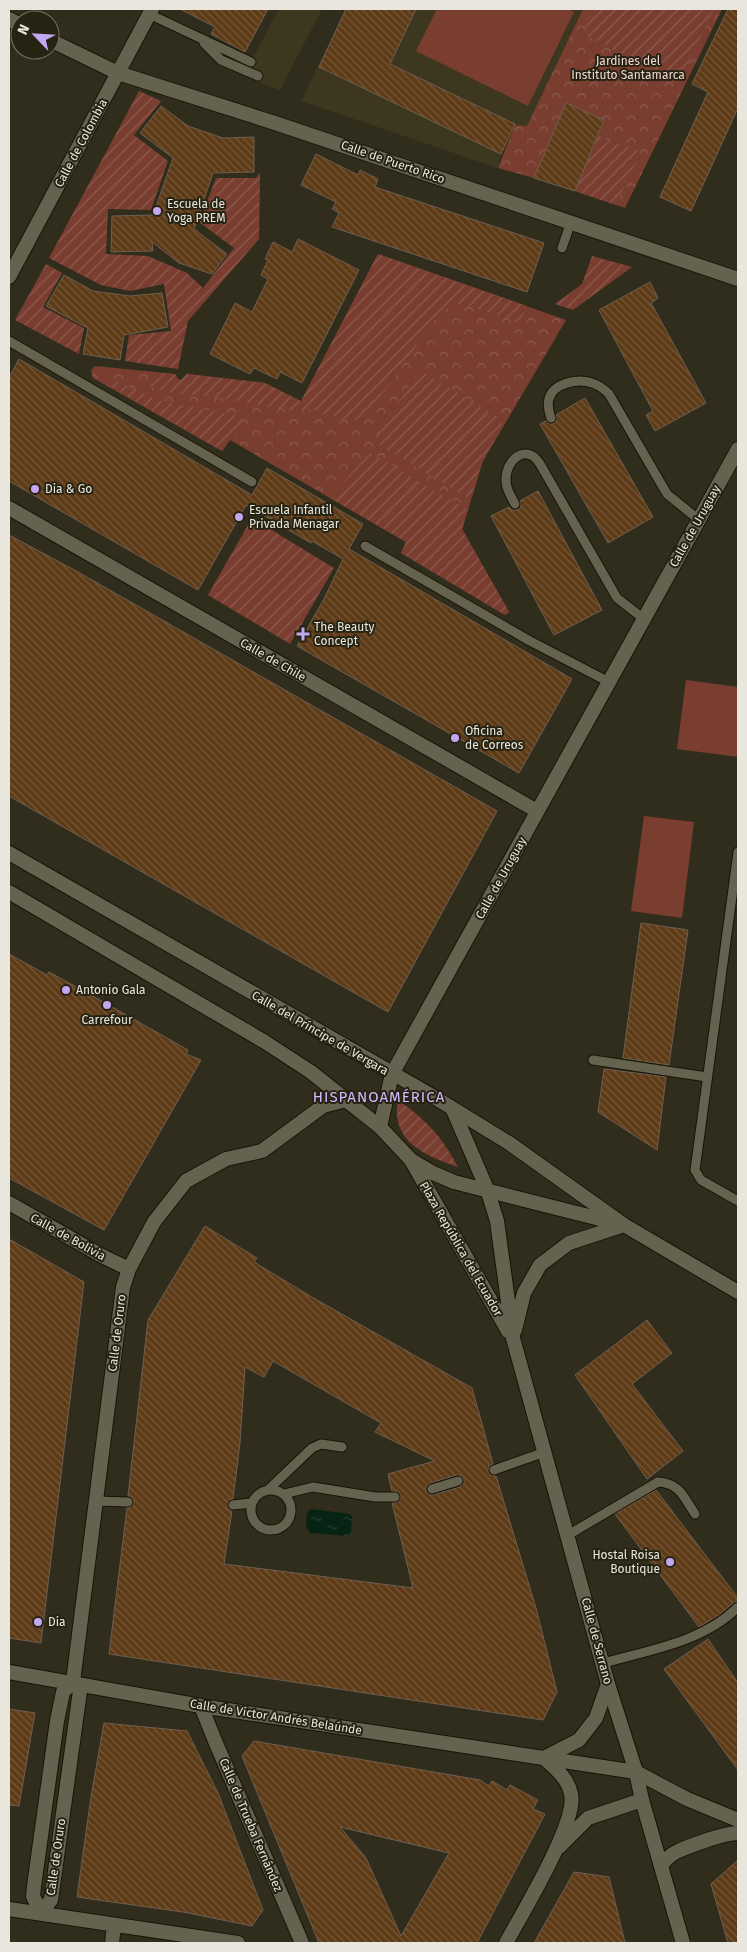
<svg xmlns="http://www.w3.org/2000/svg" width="747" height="1952" font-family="'Fira Sans',sans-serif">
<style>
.built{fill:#3d3720}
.park{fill:url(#park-crowns)}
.garden{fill:url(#garden-furrows)}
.pitch{fill:#7a3e31}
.water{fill:url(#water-ripples)}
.building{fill:url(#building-back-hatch);stroke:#6e5f52;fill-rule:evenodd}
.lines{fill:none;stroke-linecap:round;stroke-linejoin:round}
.service-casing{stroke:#191506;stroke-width:11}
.minor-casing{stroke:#191506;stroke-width:16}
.tertiary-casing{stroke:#191506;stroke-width:16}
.secondary-casing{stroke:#191506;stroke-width:16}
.service{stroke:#666250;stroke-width:9}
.minor{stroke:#666250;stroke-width:14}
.tertiary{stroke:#666250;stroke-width:14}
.secondary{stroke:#666250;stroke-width:14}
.poi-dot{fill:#c4a7f1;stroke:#272313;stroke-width:2}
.labels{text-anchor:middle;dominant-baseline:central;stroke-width:4;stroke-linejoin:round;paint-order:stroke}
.park-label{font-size:12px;fill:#f2d8d2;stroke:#272313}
.street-label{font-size:12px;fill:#e9e7dd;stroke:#272313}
.poi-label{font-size:12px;fill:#e9e7dd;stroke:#272313;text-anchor:start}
.quarter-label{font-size:15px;letter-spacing:1px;fill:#d3b9ff;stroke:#272313}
</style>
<defs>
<pattern id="park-crowns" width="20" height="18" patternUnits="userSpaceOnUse" patternTransform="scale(1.25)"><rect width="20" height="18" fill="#7a3e31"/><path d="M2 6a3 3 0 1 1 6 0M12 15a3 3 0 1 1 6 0" fill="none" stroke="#8d5a4e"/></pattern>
<pattern id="garden-furrows" width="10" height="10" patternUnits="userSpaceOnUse" patternTransform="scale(1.25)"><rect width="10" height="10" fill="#7a3e31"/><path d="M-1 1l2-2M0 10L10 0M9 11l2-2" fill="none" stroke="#8d5a4e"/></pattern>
<pattern id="water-ripples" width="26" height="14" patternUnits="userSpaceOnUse" patternTransform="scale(1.25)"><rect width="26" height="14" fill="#062314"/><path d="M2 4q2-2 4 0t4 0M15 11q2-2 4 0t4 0" fill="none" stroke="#2a4336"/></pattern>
<pattern id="building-back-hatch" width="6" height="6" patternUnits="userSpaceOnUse" patternTransform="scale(1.25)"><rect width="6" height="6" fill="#5e3b17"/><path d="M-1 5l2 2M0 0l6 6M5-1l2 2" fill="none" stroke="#755738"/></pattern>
</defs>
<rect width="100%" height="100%" fill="#312d1c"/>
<path class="built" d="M279,9H322L280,90L256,81L260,72L248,67Z
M346,9H583L527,127L515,125L501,154L498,168L301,101Z"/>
<path class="park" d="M583,9H722L625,208L575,191L604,121L566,103L534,178L498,168L515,125L527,126Z
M378,254L566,320L483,461L462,529L509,612L505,615L401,553L406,542L230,440L222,451L93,378L91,371L95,366L175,374L178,379L181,380L187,374L265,383L301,402Z"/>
<path class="garden" d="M594,9H714L680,81L582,34Z
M139,91L161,101L134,135L168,161L151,210L108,209L106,254L148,256L187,273L203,288L234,248L199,222L216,178H256L260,173L259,239L188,321L178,369L125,361L129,335L171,331L164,284L130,291L101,285L49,258Z
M598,136L641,151L616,205L575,191Z
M378,254L527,306L520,323L464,304C450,304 444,311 434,321L366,417L350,421L310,410H289L220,398L172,393L151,387L148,383V378L158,379L164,373L175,374L178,379L181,380L187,374L265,383L301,401Z
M592,256L632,267L573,310L555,304L582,284Z
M46,264L62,273L43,307L84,328L79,354L15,320Z
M419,372L424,373L501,419L502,426L482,461L472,496L466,497L373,441Z
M114,380L160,401L240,416L242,418V423L222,451L109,386V382Z
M367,451L468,510L462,529L509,612L505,615L401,553L406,542L332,499Z
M252,518L334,568L290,644L208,595Z
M398,1100C428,1122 440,1134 458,1167C426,1156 390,1142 398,1100Z"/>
<path class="pitch" d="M437,9H568L574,12L528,106L416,51Z
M686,680L738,687V757L677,749Z
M644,816L694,822L682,918L631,911Z"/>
<path class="water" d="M311,1509L350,1514L352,1517L351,1532L347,1536L310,1533L306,1526L307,1512Z"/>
<path class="building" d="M180,9H268L245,52L211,34L215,27Z
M346,9H416L390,64L515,124L501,154L319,67Z
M728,9H738V108L691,211L660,197L708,92L692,84Z
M566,103L604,120L575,191L534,178Z
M161,106L188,126L223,138L254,137V172L213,173L194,229L227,254L212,274L179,263L152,242L153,251L111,252L112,216L153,215L165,181L173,158L140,133Z
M316,154L358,175L360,170L378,179L375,187L544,243L527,292L332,227L339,213L332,209L336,202L301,185Z
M298,239L359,270L302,383L280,372L277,379L254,368L250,374L210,354L235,303L252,312L268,279L261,275L268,260L265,259L273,242L292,252Z
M64,275L93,291L130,296L162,293L168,327L124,335L120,360L83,354L88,328L46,306Z
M650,282L658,298L651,303L706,403L655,431L646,415L653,411L599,310Z
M19,359L252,495L267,468L363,524L349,549L572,679L519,773L297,646L324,599L343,559L312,541L311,543L246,505L198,590L9,481V378Z
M585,398L653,517L608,543L540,424L546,421L549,424H553L557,420L556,415Z
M538,491L602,610L554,635L491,516L509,507L512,510H518L521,507L520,501Z
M9,535L78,572L497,811L388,1012L9,796Z
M641,923L688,930L669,1065L623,1058Z
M9,954L47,975L49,972L98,999L188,1050L186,1054L201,1060L104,1230L9,1178Z
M604,1069L666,1077L657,1150L598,1112Z
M205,1226L257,1258L254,1262L310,1296L472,1388L493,1464L489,1466L488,1472L490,1475L496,1476L536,1608L557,1692L543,1720L109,1654L127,1508L131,1507L134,1503L133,1499L128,1496L148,1320ZM273,1361L381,1423L375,1432L435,1461L388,1474L392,1491L399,1492L401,1497L399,1502L392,1503L413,1588L224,1564L232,1511L228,1509L227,1505L229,1500L233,1499L240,1443L245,1367L264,1377ZM457,1475H460L464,1479V1483L460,1487L433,1495H430L426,1491V1487L430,1483Z
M9,1239L84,1282L41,1643L9,1638Z
M647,1320L672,1353L632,1384L683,1451L647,1479L575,1375Z
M656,1490L738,1598V1601L734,1602L720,1614L699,1627L615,1514Z
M708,1639L738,1683V1770L664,1669Z
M9,1709L35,1713L19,1806L9,1805Z
M104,1723L187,1731L218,1793L263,1910L252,1926L183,1912L77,1897L91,1797Z
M254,1741L480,1780L489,1786L492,1781L507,1790L510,1785L538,1800L533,1809L545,1814L477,1943H319L242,1756ZM340,1827L449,1853L401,1936L366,1858Z
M738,1860V1943H728L711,1884Z
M574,1872L609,1877L625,1943H534Z"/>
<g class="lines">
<g class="service-casing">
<path id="service" d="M149,14L251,62
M204,43L221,60L258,76
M562,248L571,222
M9,341L252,482
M551,418C549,412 547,405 549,399C553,383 578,378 592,383C599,385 604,389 609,394L667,494L699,520
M515,504C511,497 506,489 506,481C505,460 526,442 540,464L617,598L644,619
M365,546L530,641L609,682
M738,852L695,1170L701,1180L738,1201
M593,1060L707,1077
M494,1470L545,1452
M269,1489L312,1448L321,1444L342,1447
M432,1489L458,1481
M251 1510a20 20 0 1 1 40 0a20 20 0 1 1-40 0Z
M284,1494L313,1487L375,1497H395
M96,1501L128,1502
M233,1505L251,1503
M568,1535L658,1482C680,1483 684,1498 695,1514
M603,1663C650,1650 703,1642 738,1607"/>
</g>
<g class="minor-casing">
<path id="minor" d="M9,19L20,25
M50,40L118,73L275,123L738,279
M9,277L152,9
M9,508L537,811
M453,1110L487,1189L497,1221L513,1338
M380,1127L392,1074L738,449
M411,1160L508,1331
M9,1203L102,1256L129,1269
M515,1330L524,1293L540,1265L569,1243L624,1225
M9,1672L201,1706L636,1772L687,1799L738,1820
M201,1706L215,1741L302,1943
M544,1758L579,1740L596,1718L608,1684
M559,1847L588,1818L642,1800
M661,1866C665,1860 669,1856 676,1852C689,1846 724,1833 738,1833
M9,1909L238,1943
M41,1913L33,1896L34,1886L57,1721L63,1692L73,1682L123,1287L129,1269L154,1222L186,1181L226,1159L262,1151L323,1106L346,1100
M41,1913L51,1900L80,1691L73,1682
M112,1943L114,1925
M506,1943C521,1915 578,1822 571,1794C568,1778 555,1768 544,1758"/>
</g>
<g class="tertiary-casing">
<path id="tertiary" d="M513,1338L608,1684L636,1772L642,1800L683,1943"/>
</g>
<g class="secondary-casing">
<path id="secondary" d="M9,853L434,1097L509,1143L624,1225L738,1292
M9,892L265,1042L311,1072L380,1127L411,1160L433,1173L454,1182L616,1223"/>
</g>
<use href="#service" class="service"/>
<use href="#minor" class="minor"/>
<use href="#tertiary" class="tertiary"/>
<use href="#secondary" class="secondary"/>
</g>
<g class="poi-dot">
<circle cx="157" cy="211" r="5"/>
<circle cx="35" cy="489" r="5"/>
<circle cx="239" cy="517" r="5"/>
<path d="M300.5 626.5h5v5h5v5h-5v5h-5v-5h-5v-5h5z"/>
<circle cx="455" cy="738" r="5"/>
<circle cx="66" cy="990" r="5"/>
<circle cx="107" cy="1005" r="5"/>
<circle cx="670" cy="1562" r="5"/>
<circle cx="38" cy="1622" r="5"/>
</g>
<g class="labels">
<g class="park-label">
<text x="628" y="61">Jardines del<tspan x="628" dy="14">Instituto Santamarca</tspan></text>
</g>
<g class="street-label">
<text transform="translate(81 143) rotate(-62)">Calle de Colombia</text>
<text transform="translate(393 162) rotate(19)">Calle de Puerto Rico</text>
<text transform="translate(695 526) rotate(-61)">Calle de Uruguay</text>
<text transform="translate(273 660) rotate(30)">Calle de Chile</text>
<text transform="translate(501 878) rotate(-61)">Calle de Uruguay</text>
<text transform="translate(320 1033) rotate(30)">Calle del Príncipe de Vergara</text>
<text transform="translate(68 1237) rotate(29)">Calle de Bolivia</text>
<text transform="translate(461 1249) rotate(60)">Plaza República del Ecuador</text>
<text transform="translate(117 1333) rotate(-83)">Calle de Oruro</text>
<text transform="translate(597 1641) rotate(75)">Calle de Serrano</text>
<text transform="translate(276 1717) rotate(9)">Calle de Víctor Andrés Belaúnde</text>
<text transform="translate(251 1825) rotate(67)">Calle de Trueba Fernández</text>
<text transform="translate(56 1857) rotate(-82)">Calle de Oruro</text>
</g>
<g class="poi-label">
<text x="167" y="204">Escuela de<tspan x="167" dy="14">Yoga PREM</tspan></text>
<text x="45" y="489">Dia &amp; Go</text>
<text x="249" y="510">Escuela Infantil<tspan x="249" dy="14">Privada Menagar</tspan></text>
<text x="314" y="627">The Beauty<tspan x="314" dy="14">Concept</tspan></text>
<text x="465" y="731">Oficina<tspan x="465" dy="14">de Correos</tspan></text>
<text x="76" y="990">Antonio Gala</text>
<text x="107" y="1020" text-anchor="middle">Carrefour</text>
<text x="660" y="1555" text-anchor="end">Hostal Roisa<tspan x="660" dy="14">Boutique</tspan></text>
<text x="48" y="1622">Dia</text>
</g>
<g class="quarter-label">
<text x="379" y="1097">HISPANOAMÉRICA</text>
</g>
</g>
<rect width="747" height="1952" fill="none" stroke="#e9e7dd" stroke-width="20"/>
<g transform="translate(35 35) rotate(295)"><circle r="24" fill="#272313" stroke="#757164"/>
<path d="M0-4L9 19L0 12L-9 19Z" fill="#c4a7f1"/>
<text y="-8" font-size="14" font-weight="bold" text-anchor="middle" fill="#e9e7dd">N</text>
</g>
</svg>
